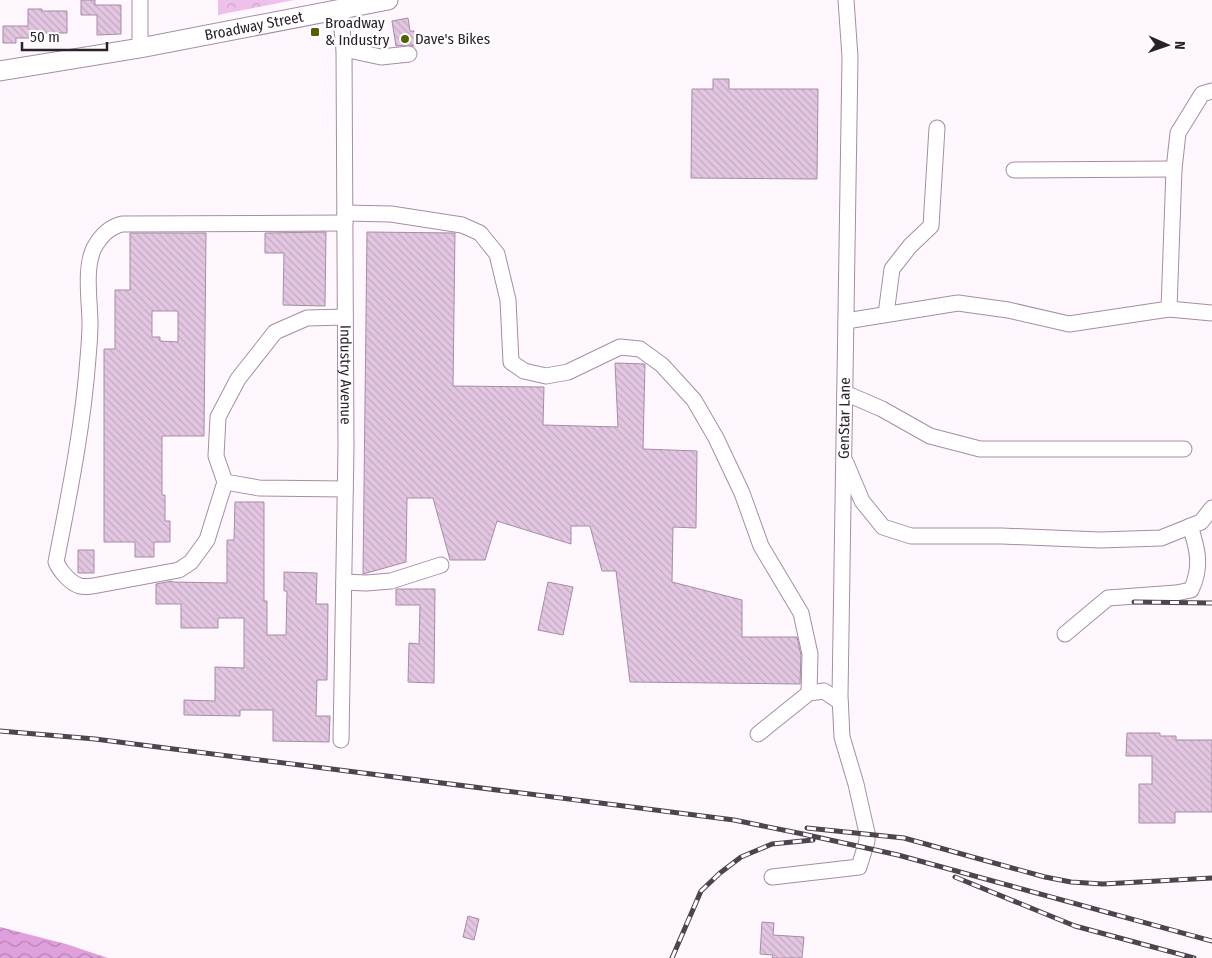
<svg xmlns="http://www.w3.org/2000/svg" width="1212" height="958" font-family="'Fira Sans Condensed',sans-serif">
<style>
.park{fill:url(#park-crowns)}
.water{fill:url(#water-waves)}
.building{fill:url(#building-back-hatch);stroke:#a68ca4;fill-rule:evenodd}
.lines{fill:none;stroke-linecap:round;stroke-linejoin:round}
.minor-casing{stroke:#a78ca5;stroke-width:17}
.major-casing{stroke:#a78ca5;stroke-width:21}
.minor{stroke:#fff;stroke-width:15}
.major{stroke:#fff;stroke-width:19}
.rail-casing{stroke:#4d444d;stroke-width:5}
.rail{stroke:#fff;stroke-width:3;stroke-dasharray:9;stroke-linecap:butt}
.poi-dot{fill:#546101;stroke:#fff;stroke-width:2}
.labels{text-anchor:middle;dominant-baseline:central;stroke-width:5;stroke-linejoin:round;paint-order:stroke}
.poi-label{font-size:15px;fill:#2b212b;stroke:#fff;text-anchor:start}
.street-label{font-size:15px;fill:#2b212b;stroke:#fff}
</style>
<defs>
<pattern id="park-crowns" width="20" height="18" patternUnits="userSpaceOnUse" patternTransform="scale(1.25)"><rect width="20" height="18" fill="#efc0ec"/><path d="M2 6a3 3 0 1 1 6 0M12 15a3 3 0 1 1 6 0" fill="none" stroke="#cda5cb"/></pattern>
<pattern id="water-waves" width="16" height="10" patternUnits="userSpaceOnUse" patternTransform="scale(1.25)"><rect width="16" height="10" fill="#e0a0dd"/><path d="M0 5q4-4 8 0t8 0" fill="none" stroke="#b682b3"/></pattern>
<pattern id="building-back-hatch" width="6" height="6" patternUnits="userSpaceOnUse" patternTransform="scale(1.25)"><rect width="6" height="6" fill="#e3c6e1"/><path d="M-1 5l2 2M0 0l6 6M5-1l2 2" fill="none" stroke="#c3aac1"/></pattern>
</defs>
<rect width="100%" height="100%" fill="#fef8fe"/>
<path class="park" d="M218,0H294L218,15Z"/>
<path class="water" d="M0,927L66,944L108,958H0Z"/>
<path class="building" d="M81,0H95V5H121V34L97,35V15H81Z
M28,9H42V11H67V33H42V38H16V43H3V26H28Z
M408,18L410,31H414L416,46L408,45L396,46L392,21Z
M713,79H729V89H818L817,179L691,178L692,89H713Z
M326,232L325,306L283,305L284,253H265V233Z
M367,232L455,233L453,386L544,387L543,425L618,427L615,363L645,364L643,449L697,451L696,528L673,527L672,582L742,600V637H797L801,655L800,684L630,682L616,571H602L590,526H571V544L497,521L485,560H450L433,498H407L406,562L363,574Z
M130,233H206L204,436H162V495H165V521H170V542H154V557H135V542H104V349H115V290H130ZM152,311H178V342L160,341V337H152Z
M235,502H264V601H267V635H286L287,591H284V572L317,573L316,604H328L327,680H317L316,716H330L329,742L273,741V710H240V716L184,715V700L215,701V667L244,668V618H218V628H181V604H156V584L172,581V582L227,583V540H234Z
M78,550H94V573H78Z
M548,582L573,587L563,635L538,630Z
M396,589H435L434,683L408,682L409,643L419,644L420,605H396Z
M1127,733H1160V736H1176V740H1212V812H1175V823H1139V784H1152V756H1126Z
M468,916L479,919L474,940L463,937Z
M762,922L774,923L773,935L804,937L802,958H772L773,955L760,954Z"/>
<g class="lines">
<g class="minor-casing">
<g id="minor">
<path d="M140,0V48"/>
<path id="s1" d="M340,9L344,49L346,448L341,740"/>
<path d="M344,49L381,57L409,54"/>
<path d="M1014,170L1174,169"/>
<path d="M345,213L391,214L462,225L480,233L497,254L508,300L511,362L524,371L546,376L568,372L620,347L640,349L662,365L694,400L716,438L742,493L761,546L801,613L810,654L809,693"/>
<path d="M1169,309L1212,313"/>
<path d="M886,314L892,269L910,246L931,226L937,128"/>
<path d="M846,321L958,303L1008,310L1069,324L1169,309L1174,169L1178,133L1202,94L1212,91"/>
<path d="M845,393L882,409L930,436L980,449H1184"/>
<path d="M846,463L862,501L883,527L911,536H1002L1100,540L1161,538L1201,522L1212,508"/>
<path d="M225,482L207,540L191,562L179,570L93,586C90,586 84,587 80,586C70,583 60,571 56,562C69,495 83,427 88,358C89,347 90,335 90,324C90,302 84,268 94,248C100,237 109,227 122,224L345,223"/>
<path d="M345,489L259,488L225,482L216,456L218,417L238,379L275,332L307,318L345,317"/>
<path d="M344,582L366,583L391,581L441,565"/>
<path d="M1065,634L1108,598L1176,593L1191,590C1202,567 1198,550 1190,526"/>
<path d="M758,734L809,693L824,691L840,702"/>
<path id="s2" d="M772,877L859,867L867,841V833L856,784L842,737L840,696L850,57L846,0"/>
</g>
</g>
<g class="major-casing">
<g id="major">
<path id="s3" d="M0,71L140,48L388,0"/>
</g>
</g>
<use href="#minor" class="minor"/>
<use href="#major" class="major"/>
<g class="rail-casing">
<path id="rail" d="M1134,602L1212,603
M0,731L95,739L734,820L803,834L898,855L1212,941
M807,828L904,838L1045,877L1071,882L1103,884L1212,878
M955,877L1075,926L1194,958
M672,958L701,891L720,873L741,857L772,844L813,840"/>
</g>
<use href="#rail" class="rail"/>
</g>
<g class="poi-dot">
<rect x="310" y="27" width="10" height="10" rx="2.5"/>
<circle cx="405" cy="39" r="5"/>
</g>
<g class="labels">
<g class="poi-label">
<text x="325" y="23">Broadway<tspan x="325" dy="17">&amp; Industry</tspan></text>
<text x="415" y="39">Dave's Bikes</text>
</g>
<g class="street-label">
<text stroke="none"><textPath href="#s3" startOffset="258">Broadway Street</textPath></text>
<text stroke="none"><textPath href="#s1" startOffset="366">Industry Avenue</textPath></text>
<text stroke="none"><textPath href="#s2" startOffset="541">GenStar Lane</textPath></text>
</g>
</g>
<g transform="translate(1167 45) rotate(92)" stroke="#ffffff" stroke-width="4" paint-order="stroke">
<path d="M0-4L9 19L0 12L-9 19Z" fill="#2b212b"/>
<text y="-8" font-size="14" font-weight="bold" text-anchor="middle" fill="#2b212b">N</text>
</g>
<path d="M22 42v8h85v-8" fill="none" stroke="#2b212b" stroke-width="2.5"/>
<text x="30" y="42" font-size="15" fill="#2b212b" stroke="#ffffff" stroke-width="4" paint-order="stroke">50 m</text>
</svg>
